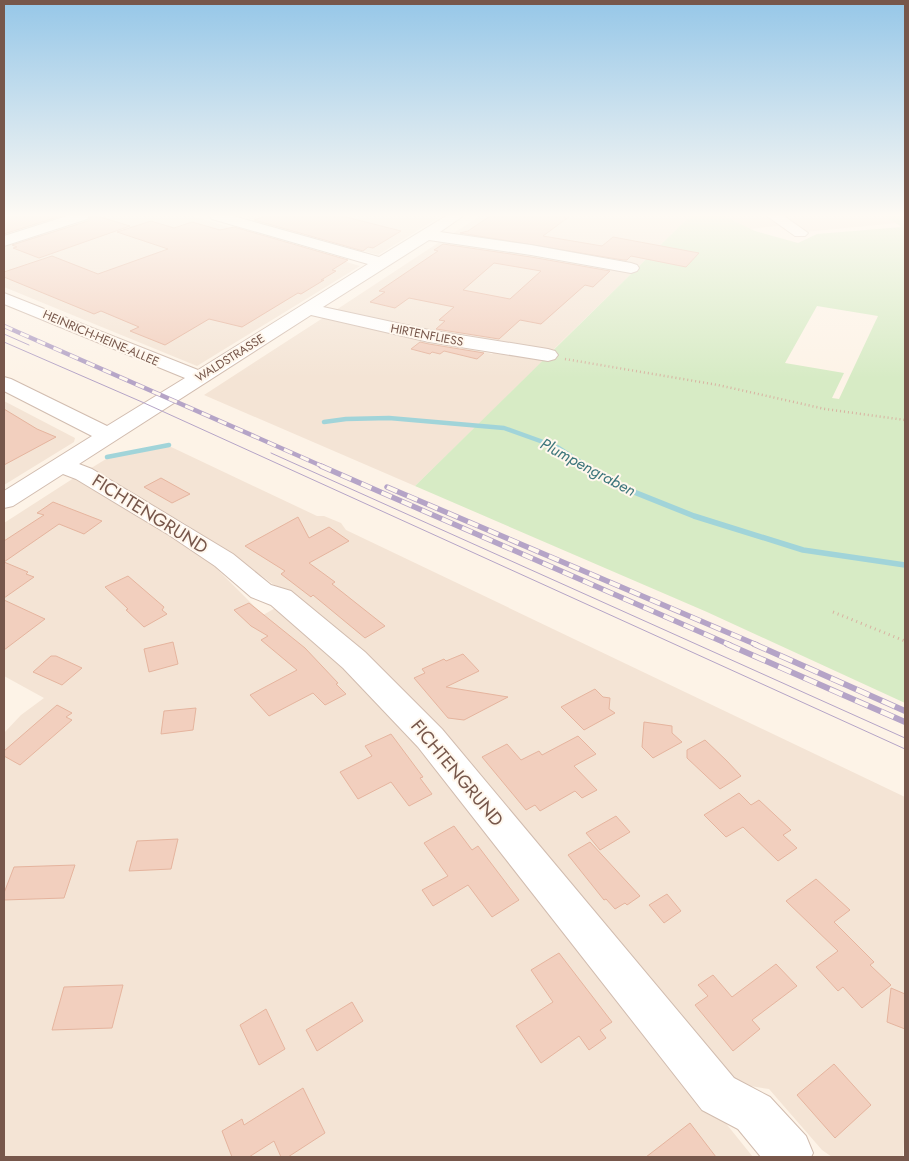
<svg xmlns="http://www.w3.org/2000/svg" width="909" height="1161" font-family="Jost,sans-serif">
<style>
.residential{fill:#f4e4d5}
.green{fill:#d7ebc5;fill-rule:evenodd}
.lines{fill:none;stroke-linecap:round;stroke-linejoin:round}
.stream-far1{stroke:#a1d4d9;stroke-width:4.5}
.stream{stroke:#a1d4d9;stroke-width:5.5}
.building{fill:#f2cfbe;stroke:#e5b49e;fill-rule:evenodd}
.minor-casing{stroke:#d1bcaf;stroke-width:2}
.path-far1{stroke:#d8b2a1;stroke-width:2.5;stroke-dasharray:1 3;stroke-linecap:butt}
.path{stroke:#d8b2a1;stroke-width:3;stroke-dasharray:1 4;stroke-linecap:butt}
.minor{fill:#fff;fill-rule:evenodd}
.tram{stroke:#b5a4c7;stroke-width:1}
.rail-far2-casing{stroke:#b5a4c7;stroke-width:4.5}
.rail-far1-casing{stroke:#b5a4c7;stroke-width:5.5}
.rail-casing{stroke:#b5a4c7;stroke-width:6}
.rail-far2{stroke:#fff7ed;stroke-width:3;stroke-dasharray:9;stroke-linecap:butt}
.rail-far1{stroke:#fff7ed;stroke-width:4;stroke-dasharray:11;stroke-linecap:butt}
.rail{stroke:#fff7ed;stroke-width:4.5;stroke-dasharray:14;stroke-linecap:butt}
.labels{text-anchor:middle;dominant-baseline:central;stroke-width:4;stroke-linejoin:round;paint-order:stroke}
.far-street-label{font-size:12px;fill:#77574b;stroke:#fff7ed}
.water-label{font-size:16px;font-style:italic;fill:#3e767c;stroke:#fff7ed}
.near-street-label{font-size:18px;fill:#77574b;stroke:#fff7ed}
</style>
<rect width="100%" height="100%" fill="#fdf3e7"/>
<path class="residential" d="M99,216H192L360,266L197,366L4,287V247Z
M242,216H441L378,255Z
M480,216H690L638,267L449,236Z
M724,216H772L786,225L749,229Z
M781,216H884L897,223L805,232Z
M444,239L634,271L552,351L504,344L506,342L464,335L462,337L333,312Z
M326,316L492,354L499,348L547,357L415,486L204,395Z
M4,401L75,438L74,442L4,485Z
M167,445L317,516H324L341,523L346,530L905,797V1126L903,1157H832L822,1150L769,1089L725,1082L311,612L240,560L184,523L88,470L111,456Z
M77,476L212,564L263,615L279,606L391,708L753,1157H4V733L21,715L44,698L4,676V523Z"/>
<path class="green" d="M690,216H724L755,231L798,243L817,234L902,227L884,216H905V703L707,612L415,486ZM817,306L878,316L839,399L832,398L844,373L785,363Z"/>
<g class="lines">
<path class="stream-far1" d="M324,422L346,419L389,418L504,428L557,447L588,467
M107,457L169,445"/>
<path class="stream" d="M586,466L619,486L694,516L803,550L905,565"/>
</g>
<path class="building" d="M4,216H61L4,234Z
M91,216H97L130,226L39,258L13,248L17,247L12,245L88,221Z
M266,216H342L401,231L373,248L368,247L363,251L254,220Z
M490,216H570L543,236L602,246L613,237L699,253L686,267L631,256L627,260H623L460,233L468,231Z
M151,221L174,228L192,222L220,230L234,227L348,260L332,270L336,271L321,280H324L301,294L298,293L242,327L209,319L165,345L130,331L139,327L101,311L94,314L4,277V272L52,256L98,274L168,249L117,232Z
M443,244L531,257L610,271L593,287L585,285L541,324L520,320L499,339L436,329L445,321L439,320L454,307L409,298L395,308L370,302L385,292L379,291L438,251L434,250ZM494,263L541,271L510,299L463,290Z
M420,342L429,344L484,353L477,359L444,351L440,354L432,352L430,354L411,349Z
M4,409L37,429L56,437L4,465Z
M161,478L179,488L190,494L172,503L144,487Z
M53,502L102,521L84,534L59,524L4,562L28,572L26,574L34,577L4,598V541L44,515L37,513Z
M298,517L309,538L329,527L349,541L309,563L335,582L332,584L385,626L365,638L313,595L311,597L281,574L285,571L245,546Z
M128,576L164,607L162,610L167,614L144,627L126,610L128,609L105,587Z
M4,600L45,619L4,650Z
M249,603L305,648L338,683L336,684L346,694L325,705L313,693L269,716L250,695L297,670L261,640L268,636L251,626L234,610Z
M173,642L178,664L149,672L144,649Z
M463,654L479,671L446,687L508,697L464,720L448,718L414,678L425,673L422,669L444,659L446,661Z
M51,656H56L82,668L62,685L33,672Z
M595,689L603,697L610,698L609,709L615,713L584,730L561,707Z
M57,705L72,713L66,717L72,720L20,765L4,756V751Z
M196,708L193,730L161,734L164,711Z
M644,722L672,726V733L682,742L653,758L642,747Z
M391,734L423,777L420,778L432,794L409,806L391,782L358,799L340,772L372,756L365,746Z
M578,736L596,754L574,766L597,790L582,798L575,791L540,811L535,805L526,810L482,757L507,744L521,760L539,751L542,755Z
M705,740L727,761L741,776L720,789L687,758V750Z
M739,793L751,805L759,800L791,830L783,835L797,848L778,861L743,827L726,837L704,815Z
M616,816L630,832L600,850L586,833Z
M454,826L472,850L478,846L519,900L492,917L468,885L433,906L422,890L448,876L424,843Z
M178,839L171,869L129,871L137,841Z
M590,842L640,896L627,905L625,903L615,909L606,899L604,900L568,855Z
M75,865L64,898L4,900V893L14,867Z
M816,879L850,910L834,922L874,962L870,965L891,985L862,1008L843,987L838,991L816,967L838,951L786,901Z
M667,894L681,911L664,923L649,905Z
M559,953L612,1022L600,1030L606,1038L589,1050L579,1036L541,1063L516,1026L553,1002L531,970Z
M776,964L797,986L752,1020L760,1029L733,1051L695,1005L708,996L698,985L713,975L732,997Z
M123,985L112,1028L52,1030L64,987Z
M891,988L905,994V1029L887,1022Z
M352,1002L363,1021L317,1051L306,1030Z
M266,1009L285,1049L259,1065L240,1025Z
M834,1064L871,1105L835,1138L797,1095Z
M303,1088L325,1133L288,1157H281L274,1141L249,1157H232L222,1131L242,1119L244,1125Z
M690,1123L716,1157H646Z"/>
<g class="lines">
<g class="minor-casing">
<path id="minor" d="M67,216H89L87,219L4,246V236Z
M210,216H233L379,257L446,216H463L440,232L531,245L631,263L637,265L639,268L637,271L631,273L531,255L429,240L323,307L429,330L548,349L555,351L558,355L555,359L548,361L429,342L311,315L79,464L92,469L233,554L271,585L291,591L365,652L442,729L734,1078L770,1097L806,1136L813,1153L811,1157H761L738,1129L702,1110L418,747L343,668L271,605L251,597L215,566L169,535L76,479L63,474L13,506L4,508V491L92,436L4,391V377L11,379L107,426L185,378L4,304V293L198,370L368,264L212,219Z
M767,216H784L808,233L805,236H795Z"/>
</g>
<path class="path-far1" d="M565,359L718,385L825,409L905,420"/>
<path class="path" d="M833,612L905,641"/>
<use href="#minor" class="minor"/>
<path class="tram" d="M4,334L29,345
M4,342L142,402L905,749
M271,453L905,738"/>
<g class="rail-far2-casing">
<path id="rail-far2" d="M4,326L324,467"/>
</g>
<g class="rail-far1-casing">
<path id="rail-far1" d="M321,466L730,645
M387,487L757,645"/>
</g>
<g class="rail-casing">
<path id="rail" d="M727,644L905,722
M754,644L905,711"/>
</g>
<use href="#rail-far2" class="rail-far2"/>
<use href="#rail-far1" class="rail-far1"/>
<use href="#rail" class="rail"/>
</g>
<linearGradient id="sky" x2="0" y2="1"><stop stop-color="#96c7e8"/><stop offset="0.57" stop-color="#fefaf4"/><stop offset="1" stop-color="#fefaf4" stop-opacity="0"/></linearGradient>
<rect width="909" height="378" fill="url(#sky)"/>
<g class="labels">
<g class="far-street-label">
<text transform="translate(427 335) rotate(11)">HIRTENFLIESS</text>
<text transform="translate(101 338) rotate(23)">HEINRICH-HEINE-ALLEE</text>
<text transform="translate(230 358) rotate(-32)">WALDSTRASSE</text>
</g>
<g class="water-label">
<text transform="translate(588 467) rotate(28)">Plumpengraben</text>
</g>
<g class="near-street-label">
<text transform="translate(150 514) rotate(32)">FICHTENGRUND</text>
<text transform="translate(457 773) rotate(50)">FICHTENGRUND</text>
</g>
</g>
<rect width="909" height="1161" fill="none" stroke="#77574b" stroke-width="10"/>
</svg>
